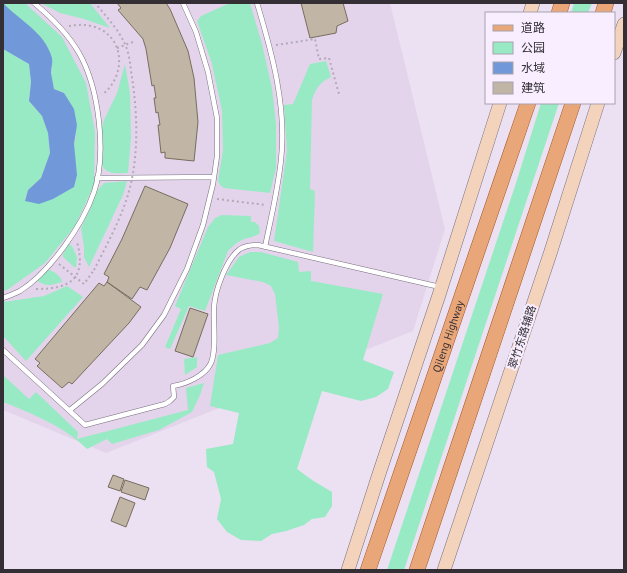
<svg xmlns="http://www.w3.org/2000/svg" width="627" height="573" font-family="'PT Sans','Noto Sans SC',sans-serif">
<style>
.built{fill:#e3d4eb}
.green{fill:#98eac4}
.water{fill:#7199da}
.building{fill:#c1b5a6;stroke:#786d5f}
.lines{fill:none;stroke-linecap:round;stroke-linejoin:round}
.lane-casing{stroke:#786f7e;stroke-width:5.5}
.secondary-casing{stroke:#786f7e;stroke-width:14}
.primary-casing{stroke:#a05627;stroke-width:16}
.path{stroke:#b2aab7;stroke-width:2;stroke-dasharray:2 3;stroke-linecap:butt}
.lane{stroke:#fff;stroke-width:4.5}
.secondary{stroke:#f4d3bc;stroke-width:13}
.primary{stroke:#e9a679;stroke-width:15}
.path-bridge{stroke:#b2aab7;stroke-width:2;stroke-dasharray:2 3;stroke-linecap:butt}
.labels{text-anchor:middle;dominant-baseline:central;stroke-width:4;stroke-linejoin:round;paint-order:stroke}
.street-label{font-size:11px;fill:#332f35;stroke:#f8eeff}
</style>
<rect width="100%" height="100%" fill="#ebe1f2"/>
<path class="built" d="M3,3H390L445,229L413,331L106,453L3,410Z"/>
<path class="green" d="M3,3H25L62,37L86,83L95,132L94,185L75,226L45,263L7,290L3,291V49L29,64L31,82L29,101L42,116L48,133L50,153L41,178L28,190L25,200L74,144L76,136L64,93L54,89L51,75L52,59Z
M41,3H90L110,28L84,19L60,13Z
M230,3H250L262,44L272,88L276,124V168L270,193L224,188L220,185L218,181L223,150L222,111L212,64L197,21L201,16Z
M574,3H592L588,13H571Z
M326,61L331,77C320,82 316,88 312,100L310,189L315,191L313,252L274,241L287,151L284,105L293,104L310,64Z
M125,64L130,93L131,138L128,173C118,173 107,176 102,165V128L104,120L117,93Z
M541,103H559L404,570H387L516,183Z
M127,181L123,195L89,267L84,257V247L81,228L90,209L97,191L104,183Z
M222,215L251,216V222H255L259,226L260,233C255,237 249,237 244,239C237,242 233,246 228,251L205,311L189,306L170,349L165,347L181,309L175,306L208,227L215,218Z
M69,244L72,246L77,257L76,267H74L63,257V254Z
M250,252H261L298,262L299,272L311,271V281L383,294L363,360L394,372L388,389L376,397L361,401L322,391L297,469L312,480L332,492V506L325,517L312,519L304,525L286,531L272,534L261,541L241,540L227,532L217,519L221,499L214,472L207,467L206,449L233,444L239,413L210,406L218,355L270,343L278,338L279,328L275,294L271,286L263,282L226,275L239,257Z
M48,270C53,270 62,277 62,282C52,285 47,287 37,281Z
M67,286L83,297L26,361L3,336V302L44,296Z
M197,357V367L185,375L184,359Z
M3,375L29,399L36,392L78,432L77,439L188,410L186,388L204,383L200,395L192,412L159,430L112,444L107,439L87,449C65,427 31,413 3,402Z"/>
<path class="water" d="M3,3C20,21 45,32 52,58C53,63 51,68 51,73C52,78 53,84 54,89L64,93L74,109L77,125L74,144L77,175L74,187L53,199L39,204L25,201L28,190L41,178L50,153L48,133L42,116L29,101L31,82L29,64L3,49Z"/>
<path class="building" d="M117,3H166L170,9L188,51L194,78L198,122L194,161L165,158V152L161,153L158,125H160L158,112L156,113L154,98H156L154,85L152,86L146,49L143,39L118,10L121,8Z
M301,3H343L348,21L337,26L336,33L310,38Z
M145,186L188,204L170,248L147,290L140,287L132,299L107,282L109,277L104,274L122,239Z
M107,282L141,307L129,323L72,384L69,382L62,388L37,366L40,363L35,359L99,283L104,286Z
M190,308L208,314L193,357L175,351Z
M113,475L124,479L120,491L108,487Z
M125,480L149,488L145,500L121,492Z
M120,497L135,503L126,527L111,521Z"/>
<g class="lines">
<g class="lane-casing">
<path id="lane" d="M257,3C272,53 287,107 281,160C278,189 271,218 265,247
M97,178L214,177
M3,298C8,296 14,294 20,291C49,273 83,225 94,192C107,153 99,88 79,53C68,34 51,17 34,3
M3,350L85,425L165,404L170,401L174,397L173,386C186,384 205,376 211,363C217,349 213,322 214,307C215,291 226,259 240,249C245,246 251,245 258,245L440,287
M70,410L102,384L142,345L164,315L187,269L203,225L213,184L217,156V118L208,72L196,32L183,3"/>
</g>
<g class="secondary-casing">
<path id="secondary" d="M530,13L533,3
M614,53L624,24
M348,570L379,474L439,295L500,103
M444,570L550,254L598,103"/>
</g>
<g class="primary-casing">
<g id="primary">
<path d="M559,13L562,3"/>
<path d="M603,13L606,3"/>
<path id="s1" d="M368,570L528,103"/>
<path d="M417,570L573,103"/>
</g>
</g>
<path class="path" d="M69,26C76,25 84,24 91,26C124,33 128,74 103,94
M276,45L315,39L319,59L329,58L339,94
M117,48L133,42
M217,199L266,205
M59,264L84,284L94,270
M36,289C70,289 87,279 77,242"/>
<use href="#lane" class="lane"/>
<use href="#secondary" class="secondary"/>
<use href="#primary" class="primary"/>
<path class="path-bridge" d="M94,270C107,244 125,212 131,183C139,148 137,107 131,71C130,62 129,53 125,44C118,29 106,16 95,3"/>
</g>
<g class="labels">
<g class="street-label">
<text stroke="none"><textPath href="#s1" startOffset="247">Qileng Highway</textPath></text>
<text transform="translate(522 337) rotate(-72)">翠竹东路辅路</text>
</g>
</g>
<rect width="627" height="573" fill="none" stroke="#332f35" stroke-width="8"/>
<rect x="485" y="12" width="130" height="92" fill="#f8eeff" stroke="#a9a2ae"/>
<rect x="493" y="25" width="20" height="6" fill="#e9a679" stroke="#a9a2ae"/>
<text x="521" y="32" font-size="12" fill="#332f35">道路</text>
<rect x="493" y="42" width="20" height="12" fill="#98eac4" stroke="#a9a2ae"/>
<text x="521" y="52" font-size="12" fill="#332f35">公园</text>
<rect x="493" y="62" width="20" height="12" fill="#7199da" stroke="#a9a2ae"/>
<text x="521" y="72" font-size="12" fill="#332f35">水域</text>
<rect x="493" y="82" width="20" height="12" fill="#c1b5a6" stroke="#a9a2ae"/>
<text x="521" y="92" font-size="12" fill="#332f35">建筑</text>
</svg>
